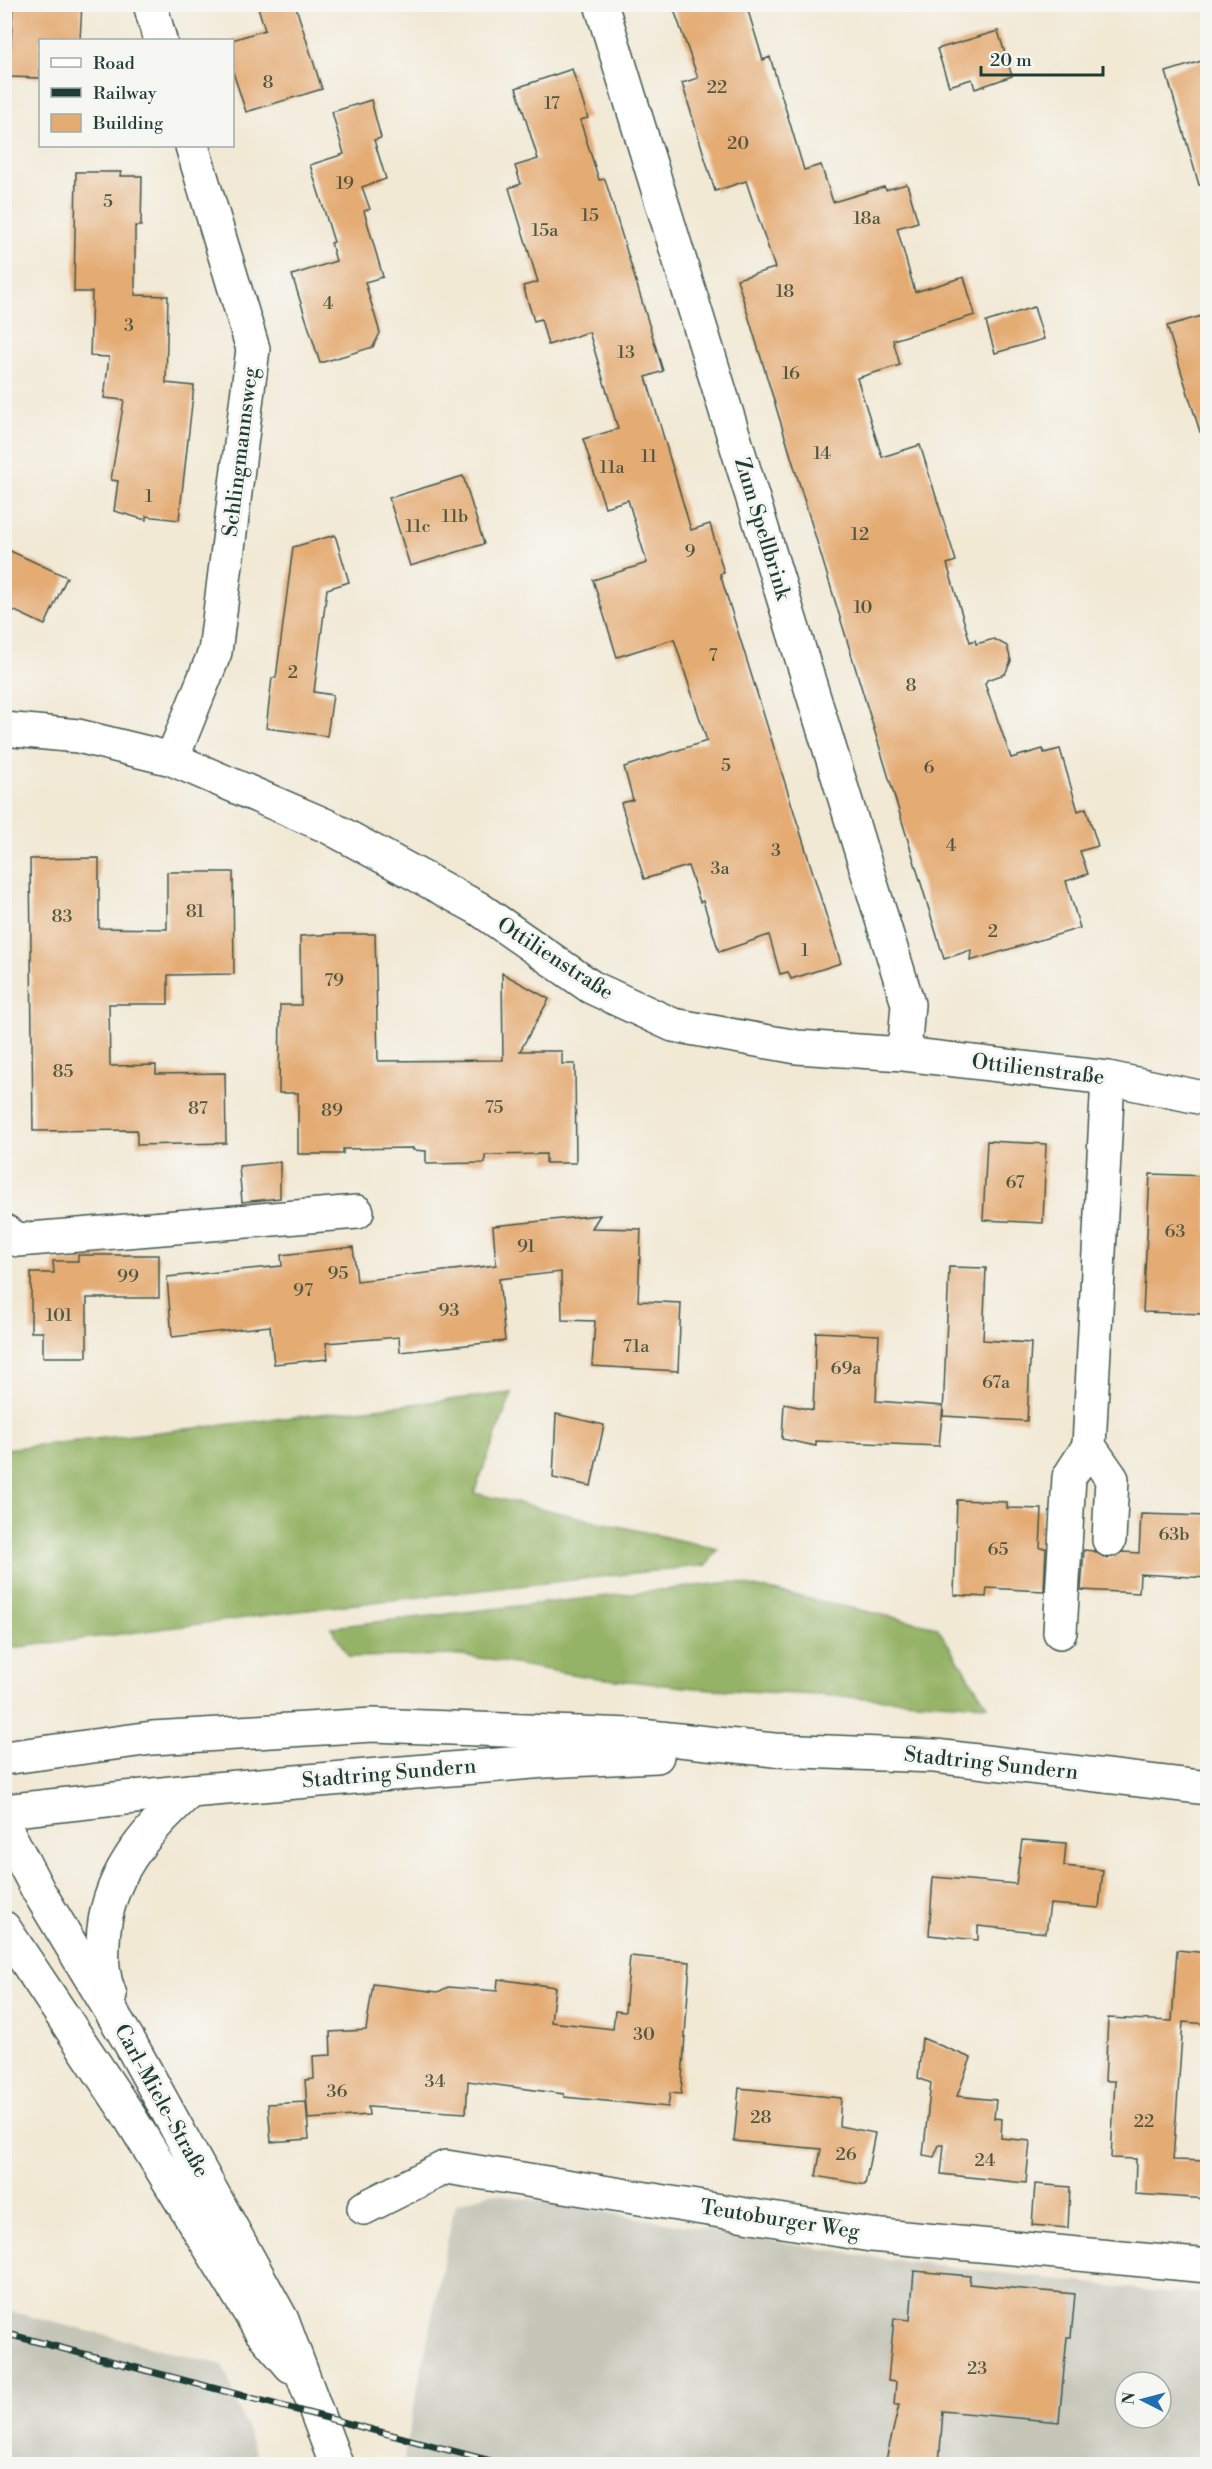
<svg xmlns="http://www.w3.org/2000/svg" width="1212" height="2469" font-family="'Libre Bodoni',serif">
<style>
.industrial{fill:#c5c5b8;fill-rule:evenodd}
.forest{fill:#95b366;stroke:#5a784d;stroke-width:1.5}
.building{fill:#e4ab73}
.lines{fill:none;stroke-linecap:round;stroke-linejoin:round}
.minor-casing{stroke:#3f574c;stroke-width:36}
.major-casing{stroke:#3f574c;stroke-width:36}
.minor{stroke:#fff;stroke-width:33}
.major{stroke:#fff;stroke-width:33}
.rail-casing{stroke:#1f3d34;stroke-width:7}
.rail{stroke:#f6f6f2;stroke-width:4.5;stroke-dasharray:14;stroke-linecap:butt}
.labels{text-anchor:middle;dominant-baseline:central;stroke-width:6;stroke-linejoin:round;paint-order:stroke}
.number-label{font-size:18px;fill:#505844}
.street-label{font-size:21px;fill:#1f3d34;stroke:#f6f6f2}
</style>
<rect width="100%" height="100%" fill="#f6f6f2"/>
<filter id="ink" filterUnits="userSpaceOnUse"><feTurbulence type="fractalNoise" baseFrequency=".0167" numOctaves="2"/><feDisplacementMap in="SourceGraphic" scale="12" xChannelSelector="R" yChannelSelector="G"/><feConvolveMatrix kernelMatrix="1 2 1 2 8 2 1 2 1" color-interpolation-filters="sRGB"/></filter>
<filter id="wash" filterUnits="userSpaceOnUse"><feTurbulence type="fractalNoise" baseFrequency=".008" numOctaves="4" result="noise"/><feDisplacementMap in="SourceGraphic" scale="24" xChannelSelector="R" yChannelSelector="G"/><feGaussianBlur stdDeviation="1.35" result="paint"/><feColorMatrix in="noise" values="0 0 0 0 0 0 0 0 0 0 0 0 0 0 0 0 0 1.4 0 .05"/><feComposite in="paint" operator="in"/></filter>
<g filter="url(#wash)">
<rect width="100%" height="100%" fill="#f2e9d5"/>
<path class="industrial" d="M492,2193L870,2257L1168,2293L1207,2294V2464H406L404,2456L455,2204ZM1125,2382H1161V2418H1125Z
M5,2310L223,2365L260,2464H5Z"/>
<path class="forest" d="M512,1393L474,1493L718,1549L707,1565L338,1606L5,1649V1449Z
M732,1582L937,1627L987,1705L695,1688L588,1677L462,1655L349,1657L331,1627Z"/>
<g id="blocks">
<path class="building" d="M13,4H82L80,40H40V78L9,77Z
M257,4H295L322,89L246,112L232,69V40L265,30Z
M672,4H746L763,60L770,57L804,170L821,165L833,202L884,187L886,190L907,184L918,222L897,228L915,292L964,277L975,315L893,340L900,365L857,378L882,457L920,445L956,561L947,564L970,642L975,640L976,644L994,639L1007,646L1011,661L1005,674L987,680L985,684L1011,758L1043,749L1044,753L1060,749L1078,811L1086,808L1098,846L1080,851L1088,874L1066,881L1080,928L970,961L971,950L944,959L737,279L775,268L746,181L715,191L682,83L698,78Z
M998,31L1012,76L975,89L972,79L949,86L937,49Z
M1208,59V184L1199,185L1166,72Z
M572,69L588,118L580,120L599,180L605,179L663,371L646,377L691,530L710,524L724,573L720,574L841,963L791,979L788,972L780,974L769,935L719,952L703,901L700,902L688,866L644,879L621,803L633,800L624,767L707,741L674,639L617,657L593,580L647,563L628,500L605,507L583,439L618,429L589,332L548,345L541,319L534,321L523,286L538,282L509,188L521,184L515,166L538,159L516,88Z
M371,100L381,138L374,140L386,179L362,187L370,209L364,211L383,277L365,282L380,333L373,347L320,363L292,275L336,261L331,243L334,242L310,165L344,154L332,112Z
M76,172H121L120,176H142L141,226H135V295L168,296L166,383L194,386L179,520L146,516V520L114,511L118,481L111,480L124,400L104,398L109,357L90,356L92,292H74Z
M1034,307L1044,339L995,353L986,322Z
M1208,314V430L1200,432L1167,326Z
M463,476L484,544L410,566L389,498Z
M335,535L349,582L327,589L314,692L333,695L327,736L266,728L272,678H276L293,547Z
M4,548L67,577L45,625L4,606Z
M99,858V928L167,929V872H233L234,974L168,975V1004H109L110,1066L156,1065V1074L225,1073L226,1143L137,1145V1130L33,1131L30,859Z
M339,934H375L378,1061L503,1060L502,973L549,999L520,1051H562V1064H575L576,1163H546V1154L485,1155V1163L426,1164V1151L413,1150V1148L343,1149V1154H298V1093H279L280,1005H301L300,936Z
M987,1141L1046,1144L1043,1223L983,1220Z
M280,1162V1198L242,1202L239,1166Z
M1150,1174L1208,1176V1277L1204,1314L1143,1312Z
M600,1215L592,1228L641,1229L638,1301L681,1303L678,1371L592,1366L595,1321L562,1320L561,1272L499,1279L505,1341L400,1352L399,1337L326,1343L328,1359L274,1364L270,1326L172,1337L167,1277L282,1266L281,1255L353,1247L357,1281L496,1265L493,1226Z
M78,1255H159V1298H87V1357H43V1332H31V1273H54L53,1261H78Z
M949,1267L986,1268L983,1340L1031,1343L1027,1421L943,1416Z
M816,1332L879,1335L876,1401L943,1406L939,1446L816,1441V1446L782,1439L784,1404L813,1410Z
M556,1414L604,1425L591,1486L553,1478Z
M957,1500L1007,1502V1508L1042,1509L1040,1548H1046L1044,1591L987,1588L986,1597L954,1595Z
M1141,1514L1208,1516V1578L1140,1574L1139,1593L1081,1590L1084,1550L1094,1551L1107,1559L1122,1552L1139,1553Z
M1022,1840L1066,1843L1064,1866L1103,1870L1099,1908L1050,1904L1046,1933L978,1926V1940L929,1935L933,1877L1016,1884Z
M1177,1950L1208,1953V2024L1183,2022L1173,2160L1208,2161V2199L1135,2194L1136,2159L1111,2158L1115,2081H1105L1108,2018L1172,2021Z
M630,1956L690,1962L681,2094L670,2093L668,2107L564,2097V2094L468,2081L466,2113L368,2107L369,2115L308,2119L305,2080L314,2079L313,2056L331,2055L330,2032L366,2030L373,1984L438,1992L448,1987L497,1991L498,1979L555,1987L551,2022L613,2029L615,2011L625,2012Z
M922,2038L971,2058L957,2096L996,2100L994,2118L1002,2119L1001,2138L1030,2141L1026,2183L941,2174L944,2145H939L934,2157L923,2155L931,2083L918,2078Z
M739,2088L841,2098L839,2126L875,2133L865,2185L816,2176L821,2149L734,2141Z
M306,2102L309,2139L271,2142L268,2104Z
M1035,2184L1070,2187L1068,2228L1032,2225Z
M914,2271L970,2276L969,2284L1075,2294L1071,2337H1067L1059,2422L943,2411L939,2464H885L899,2405H894L896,2382L888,2381L894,2318L910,2320Z"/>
</g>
</g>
<g filter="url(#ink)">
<use href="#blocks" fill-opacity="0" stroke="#3f574c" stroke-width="1.5"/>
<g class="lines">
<g class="minor-casing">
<path id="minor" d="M150,4L160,40
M601,4L908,1004L904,1054
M4,729L78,736L172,759L327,826L478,908L591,987L673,1025L797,1047L904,1054L1108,1078L1208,1099
M172,759L215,652L253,349L192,146
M4,1231L18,1240L357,1212
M1089,1446L1112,1479L1109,1540
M1060,1632L1069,1477L1089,1446L1108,1078
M4,1825L39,1892L129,2041L282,2320L336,2464
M4,1928L126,2111L261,2331L291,2366
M110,1995C102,1976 102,1962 103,1942C105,1877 145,1832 190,1791
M364,2208L446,2167L871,2235L1208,2266"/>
</g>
<g class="major-casing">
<path id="major" d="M4,1758L152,1738L373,1725L631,1735L774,1750L935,1756L1208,1788
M4,1811L190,1791L545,1761L657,1756"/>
</g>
<use href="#minor" class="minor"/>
<use href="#major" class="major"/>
<g class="rail-casing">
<path id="rail" d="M4,2333L502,2464"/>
</g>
<use href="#rail" class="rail"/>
</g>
</g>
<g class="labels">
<g class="number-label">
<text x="268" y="82">8</text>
<text x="717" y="87">22</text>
<text x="552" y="103">17</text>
<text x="738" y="143">20</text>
<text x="345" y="183">19</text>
<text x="108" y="201">5</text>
<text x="590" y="215">15</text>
<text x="867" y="218">18a</text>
<text x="545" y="230">15a</text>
<text x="785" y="291">18</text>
<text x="328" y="303">4</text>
<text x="129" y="325">3</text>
<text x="626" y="352">13</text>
<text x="791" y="373">16</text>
<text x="822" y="453">14</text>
<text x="649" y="456">11</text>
<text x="612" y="467">11a</text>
<text x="149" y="496">1</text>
<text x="455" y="516">11b</text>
<text x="418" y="526">11c</text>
<text x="860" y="534">12</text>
<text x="690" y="551">9</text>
<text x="863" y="607">10</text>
<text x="713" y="655">7</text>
<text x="293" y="672">2</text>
<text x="911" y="685">8</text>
<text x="726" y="765">5</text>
<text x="929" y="767">6</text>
<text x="951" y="845">4</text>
<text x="776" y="850">3</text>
<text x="720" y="868">3a</text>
<text x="195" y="911">81</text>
<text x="62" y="916">83</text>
<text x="993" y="931">2</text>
<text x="805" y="950">1</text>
<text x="334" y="980">79</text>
<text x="63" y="1071">85</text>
<text x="494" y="1107">75</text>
<text x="198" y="1108">87</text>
<text x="332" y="1110">89</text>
<text x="1015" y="1182">67</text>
<text x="1175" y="1231">63</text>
<text x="526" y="1246">91</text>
<text x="338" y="1273">95</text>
<text x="128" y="1276">99</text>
<text x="303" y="1290">97</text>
<text x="449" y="1310">93</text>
<text x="59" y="1315">101</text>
<text x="636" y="1346">71a</text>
<text x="846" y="1368">69a</text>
<text x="996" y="1382">67a</text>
<text x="1174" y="1534">63b</text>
<text x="998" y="1549">65</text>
<text x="644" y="2034">30</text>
<text x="435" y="2081">34</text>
<text x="337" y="2091">36</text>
<text x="761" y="2117">28</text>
<text x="1144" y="2121">22</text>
<text x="846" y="2154">26</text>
<text x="985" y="2160">24</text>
<text x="977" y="2368">23</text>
</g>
<g class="street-label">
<text transform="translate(241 452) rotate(-83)">Schlingmannsweg</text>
<text transform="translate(762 529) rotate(73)">Zum Spellbrink</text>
<text transform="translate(555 959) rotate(33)">Ottilienstraße</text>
<text transform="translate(1038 1070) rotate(7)">Ottilienstraße</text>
<text transform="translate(991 1764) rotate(6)">Stadtring Sundern</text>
<text transform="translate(389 1774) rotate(-5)">Stadtring Sundern</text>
<text transform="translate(161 2101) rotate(61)">Carl-Miele-Straße</text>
<text transform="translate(780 2220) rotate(9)">Teutoburger Weg</text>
</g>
</g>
<rect width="1212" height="2469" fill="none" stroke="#f6f6f2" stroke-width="24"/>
<rect x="39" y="39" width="195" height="108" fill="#f6f6f2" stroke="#a0aca6" stroke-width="1.5"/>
<rect x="51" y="58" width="30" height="9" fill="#ffffff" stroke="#a0aca6" stroke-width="1.5"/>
<text x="93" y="69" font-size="18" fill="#1f3d34">Road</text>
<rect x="51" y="88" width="30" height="9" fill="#1f3d34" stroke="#a0aca6" stroke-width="1.5"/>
<text x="93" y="99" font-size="18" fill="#1f3d34">Railway</text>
<rect x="51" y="114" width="30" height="18" fill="#e4ab73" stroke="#a0aca6" stroke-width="1.5"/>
<text x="93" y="129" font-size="18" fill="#1f3d34">Building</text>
<g transform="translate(1143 2400) rotate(276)"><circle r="28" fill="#f6f6f2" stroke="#a0aca6" stroke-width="1.5"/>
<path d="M0-4.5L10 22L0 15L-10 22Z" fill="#1f6fb2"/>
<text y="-9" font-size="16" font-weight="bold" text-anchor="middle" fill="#1f3d34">N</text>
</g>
<path d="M981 66v9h122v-9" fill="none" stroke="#1f3d34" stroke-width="3"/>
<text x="990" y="66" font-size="18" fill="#1f3d34" stroke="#f6f6f2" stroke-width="4.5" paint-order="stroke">20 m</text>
</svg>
